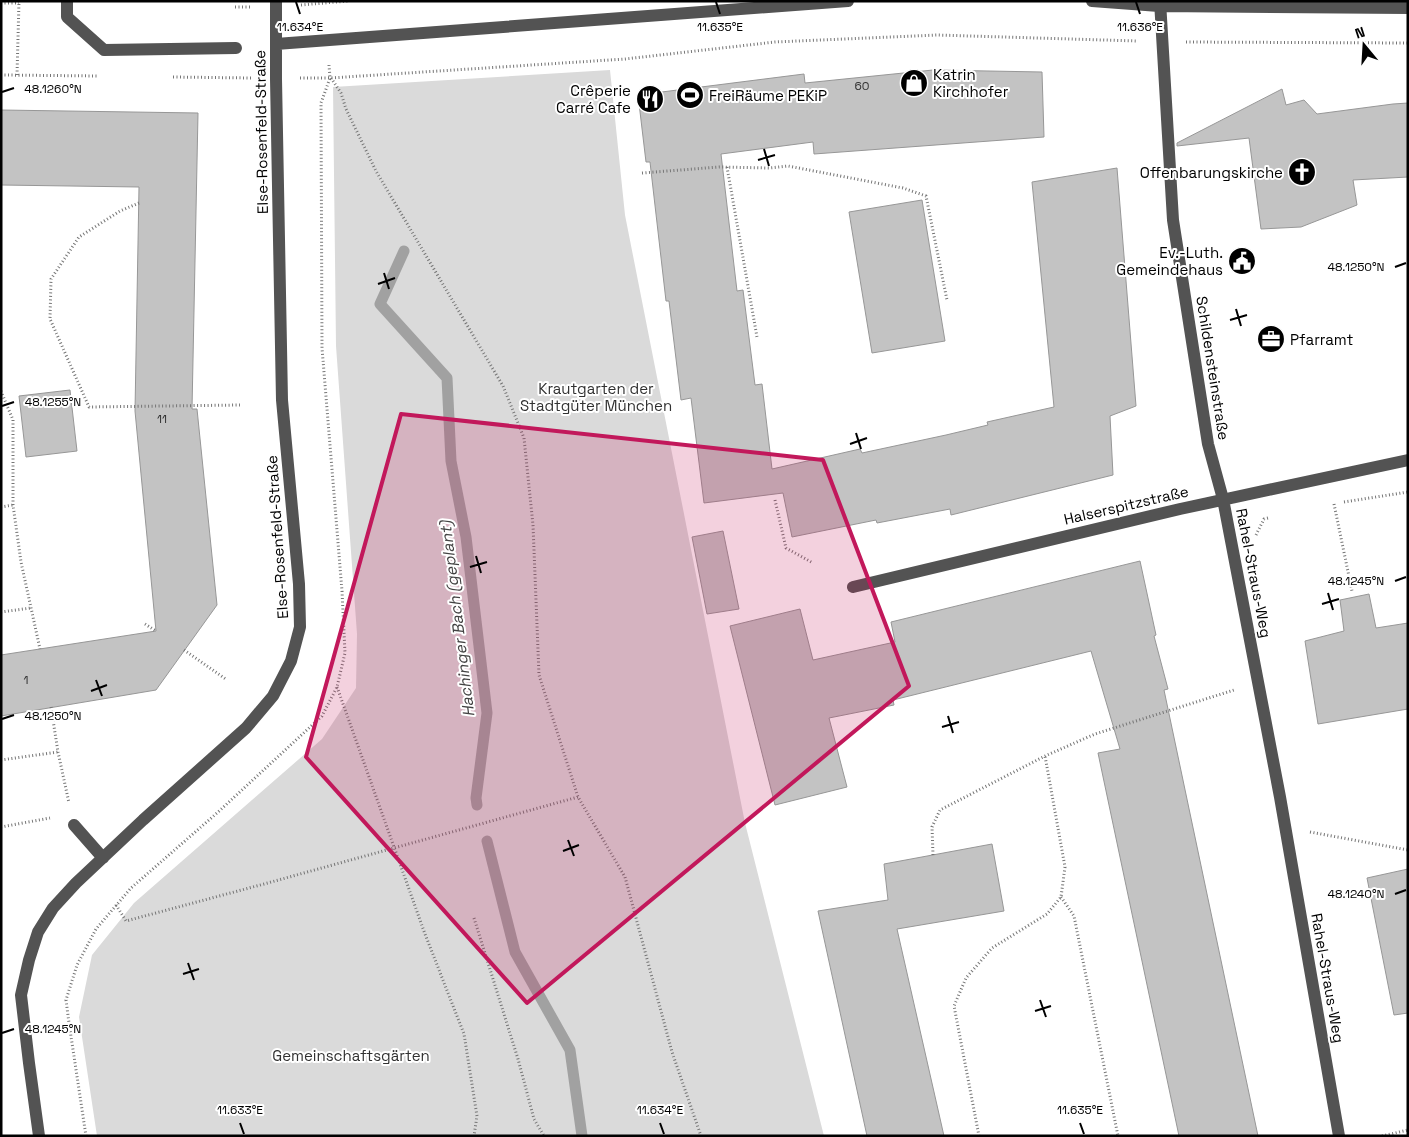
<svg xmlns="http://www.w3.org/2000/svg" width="1409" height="1137" font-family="'Space Grotesk',sans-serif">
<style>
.green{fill:#dadada}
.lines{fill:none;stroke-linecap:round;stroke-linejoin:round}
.stream{stroke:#a1a1a1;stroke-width:11}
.building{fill:#c3c3c3;stroke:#979797}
.path{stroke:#757575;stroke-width:3;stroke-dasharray:1 2.5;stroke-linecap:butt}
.minor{stroke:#535353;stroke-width:12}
.marked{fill:#c2185b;fill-opacity:0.2;stroke:#c2185b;stroke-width:4;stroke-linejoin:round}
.ticks{fill:none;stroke:#000;stroke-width:2}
.labels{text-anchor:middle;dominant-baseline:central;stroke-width:4;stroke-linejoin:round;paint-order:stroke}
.number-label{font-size:12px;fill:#313131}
.poi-label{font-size:15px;fill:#000;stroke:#fff;text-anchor:start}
.street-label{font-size:15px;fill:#000;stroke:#fff}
.park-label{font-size:15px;fill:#313131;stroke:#fff}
.water-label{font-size:16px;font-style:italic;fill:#424242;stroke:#fff}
.ticks-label{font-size:12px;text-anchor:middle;fill:#000;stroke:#fff;stroke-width:4;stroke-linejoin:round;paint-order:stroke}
</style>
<rect width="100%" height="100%" fill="#fff"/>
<path class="green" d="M610,70L625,215L745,823L824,1136H97L79,1017L92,955L134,903L322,739L356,688L357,634L336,346L333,87Z"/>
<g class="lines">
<path class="stream" d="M404,251L380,304L447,378L451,461L466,537L487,713L476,798L477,805
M487,841L515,952L570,1050L582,1136"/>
</g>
<path class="building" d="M933,70L1042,72L1044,137L814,154L813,142L721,154L737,291L743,290L755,385L762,384L772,469L860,449L862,453L946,435L988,425L987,422L1054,407L1032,182L1117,168L1136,406L1110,416L1113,475L951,515L950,509L877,523L876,520L792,537L783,493L704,503L691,398L681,400L669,301H666L650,162H646L638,95L804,74L805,83Z
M1282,89L1286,105L1304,100L1317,114L1393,104L1408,103V177L1353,180L1357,205L1301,227L1261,229L1249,138L1177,146V143Z
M1,110L198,113L192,409H197L217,605L156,690L1,716V655L156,631L135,411L139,187L1,185Z
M922,200L945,341L872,353L849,212Z
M70,390L77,451L26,457L19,396Z
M723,531L739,609L707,614L692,537Z
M1140,561L1156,635L1154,636L1168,689L1164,690L1258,1136H1179L1098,753L1120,749L1091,651L893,700L894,705L829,718L847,787L775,805L730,626L800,609L813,660L895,642L891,622Z
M1369,594L1376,628L1408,623V709L1318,724L1305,641L1344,631L1340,600Z
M992,844L1004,911L897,929L944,1136H867L818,911L888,900L884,864Z
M1408,869V1013L1394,1015L1367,878Z"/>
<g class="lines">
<path class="path" d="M1,3H19
M301,5L348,1
M235,7H252
M1186,42L1408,43
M1,75L99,76
M17,75L19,1
M173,77L251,78
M300,78H330L625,59L775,42L937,35L1137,41
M331,78L341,93L346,109L376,171L503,386L524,438L533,525L539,675L578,797L625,877L672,1052L701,1136
M727,167L757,337
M642,173L719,167L770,168L788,166L903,188L926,196L947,300
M139,203L120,211L79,237L51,279L50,319L89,407L240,405
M1,391L13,420V505L21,562L40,649
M775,500L786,548L813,563
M1344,502L1408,492
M1334,504L1352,591
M1,507L13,505
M1256,535L1264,519L1268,518
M1,612L31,608
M145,624L156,631
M184,650L227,680
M337,687L425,934L464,1034L477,1116L474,1136
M51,707L58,752L69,803
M1,760L58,752
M1,827L50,818
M1310,832L1408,850
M933,855L932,827L940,810L1045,756L1095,734L1234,690
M1061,897L1074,916L1118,1136
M116,905L126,921L264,884L578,797
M474,918L518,1059L534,1119L544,1136
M86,1136L69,1023L66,1000L77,965L96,929L131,888L217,813L322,716L337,687L345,653L342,591L322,348L321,103L330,78L329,65
M979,1136L954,1006L966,978L992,948L1047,914L1061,897L1065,867L1045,756
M1382,1136L1408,1130"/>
<path class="minor" d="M67,1V17L104,50L236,48
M1092,1L1159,6L1408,8
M1160,1L1173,220L1208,444L1223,499L1280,797L1339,1136
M276,44L848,1
M853,587L1180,509L1408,460
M74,825L103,858
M39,1136L29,1063L21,995L29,960L38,932L53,908L76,883L143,820L246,728L273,696L291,661L300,627L299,584L282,400L276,79V1"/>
</g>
<path class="marked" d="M401,414L823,460L909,686L527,1003L306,757Z"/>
<path class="ticks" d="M296,2L300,14M716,2L720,14M1136,2L1140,14M2,92L14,88M764,149L769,166M758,160L775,155M1395,267L1406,263M384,273L389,289M378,284L395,278M1236,309L1241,326M1230,320L1247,315M2,406L14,402M856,433L861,449M850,444L867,438M476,556L481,573M470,567L487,562M1395,581L1406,577M1328,593L1333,610M1322,604L1339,599M96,680L102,696M91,691L107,685M948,716L953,733M2,719L14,715M942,727L959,722M568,840L574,856M563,851L579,845M1395,894L1406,890M188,963L194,980M183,974L199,969M1040,1000L1046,1017M1035,1011L1051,1006M2,1033L14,1029M240,1123L244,1134M660,1123L664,1134M1080,1123L1084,1134"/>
<defs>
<g id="shop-disc" transform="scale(1.4375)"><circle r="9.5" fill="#000" stroke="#fff"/><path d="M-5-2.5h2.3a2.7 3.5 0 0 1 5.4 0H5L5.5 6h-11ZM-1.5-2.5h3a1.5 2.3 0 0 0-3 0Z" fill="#fff"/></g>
<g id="stadium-disc" transform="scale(1.4375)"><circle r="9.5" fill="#000" stroke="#fff"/><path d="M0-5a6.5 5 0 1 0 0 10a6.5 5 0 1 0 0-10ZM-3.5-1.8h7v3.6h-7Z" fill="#fff"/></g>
<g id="restaurant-disc" transform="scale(1.4375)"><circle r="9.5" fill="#000" stroke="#fff"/><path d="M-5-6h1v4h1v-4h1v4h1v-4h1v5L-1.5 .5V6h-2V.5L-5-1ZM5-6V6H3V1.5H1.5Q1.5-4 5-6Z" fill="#fff"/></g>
<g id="church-disc" transform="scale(1.4375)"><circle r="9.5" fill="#000" stroke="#fff"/><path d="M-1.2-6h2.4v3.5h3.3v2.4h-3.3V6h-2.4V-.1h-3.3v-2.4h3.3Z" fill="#fff"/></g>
<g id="civic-disc" transform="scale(1.4375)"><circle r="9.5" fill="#000" stroke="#fff"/><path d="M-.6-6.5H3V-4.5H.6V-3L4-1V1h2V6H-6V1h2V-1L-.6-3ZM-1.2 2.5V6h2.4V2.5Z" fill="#fff"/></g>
<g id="office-disc" transform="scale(1.4375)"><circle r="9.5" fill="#000" stroke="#fff"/><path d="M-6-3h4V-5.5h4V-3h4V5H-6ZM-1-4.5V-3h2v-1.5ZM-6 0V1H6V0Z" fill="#fff"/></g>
</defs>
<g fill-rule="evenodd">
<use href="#shop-disc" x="914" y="83"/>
<use href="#stadium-disc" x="690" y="95"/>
<use href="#restaurant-disc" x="650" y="99"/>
<use href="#church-disc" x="1302" y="172"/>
<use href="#civic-disc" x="1242" y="261"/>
<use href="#office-disc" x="1271" y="339"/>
</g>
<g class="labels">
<g class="number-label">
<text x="862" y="86">60</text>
<text x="162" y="419">11</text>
<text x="26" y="680">1</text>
</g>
<g class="poi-label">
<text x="933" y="74">Katrin<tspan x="933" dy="17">Kirchhofer</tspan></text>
<text x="631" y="90" text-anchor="end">Crêperie<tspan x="631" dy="17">Carré Cafe</tspan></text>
<text x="709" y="95">FreiRäume PEKiP</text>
<text x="1283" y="172" text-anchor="end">Offenbarungskirche</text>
<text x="1223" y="252" text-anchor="end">Ev.-Luth.<tspan x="1223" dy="17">Gemeindehaus</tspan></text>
<text x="1290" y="339">Pfarramt</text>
</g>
<g class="street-label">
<text transform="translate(261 132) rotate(-91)">Else-Rosenfeld-Straße</text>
<text transform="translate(1213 368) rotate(81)">Schildensteinstraße</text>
<text transform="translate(1126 505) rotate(-13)">Halserspitzstraße</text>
<text transform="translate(277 537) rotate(-94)">Else-Rosenfeld-Straße</text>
<text transform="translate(1254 573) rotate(79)">Rahel-Straus-Weg</text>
<text transform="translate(1328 978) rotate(80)">Rahel-Straus-Weg</text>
</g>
<g class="park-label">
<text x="596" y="388">Krautgarten der<tspan x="596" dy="17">Stadtgüter München</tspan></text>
<text x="351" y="1055">Gemeinschaftsgärten</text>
</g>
<g class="water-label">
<text transform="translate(457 619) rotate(-97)">Hachinger Bach (geplant)</text>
</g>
</g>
<g class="ticks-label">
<text x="300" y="31">11.634°E</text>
<text x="720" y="31">11.635°E</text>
<text x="1140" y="31">11.636°E</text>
<text x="53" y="93">48.1260°N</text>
<text x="1356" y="271">48.1250°N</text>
<text x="53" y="406">48.1255°N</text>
<text x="1356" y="585">48.1245°N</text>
<text x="53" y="720">48.1250°N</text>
<text x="1356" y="898">48.1240°N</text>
<text x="53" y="1033">48.1245°N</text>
<text x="240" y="1114">11.633°E</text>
<text x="660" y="1114">11.634°E</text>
<text x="1080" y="1114">11.635°E</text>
</g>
<rect width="1409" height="1137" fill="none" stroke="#000000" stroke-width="5"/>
<g transform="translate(1364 45) rotate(342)" stroke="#ffffff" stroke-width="4" paint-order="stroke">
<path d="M0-4L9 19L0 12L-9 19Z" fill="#000000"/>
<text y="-8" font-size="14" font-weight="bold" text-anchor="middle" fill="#000000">N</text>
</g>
</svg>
